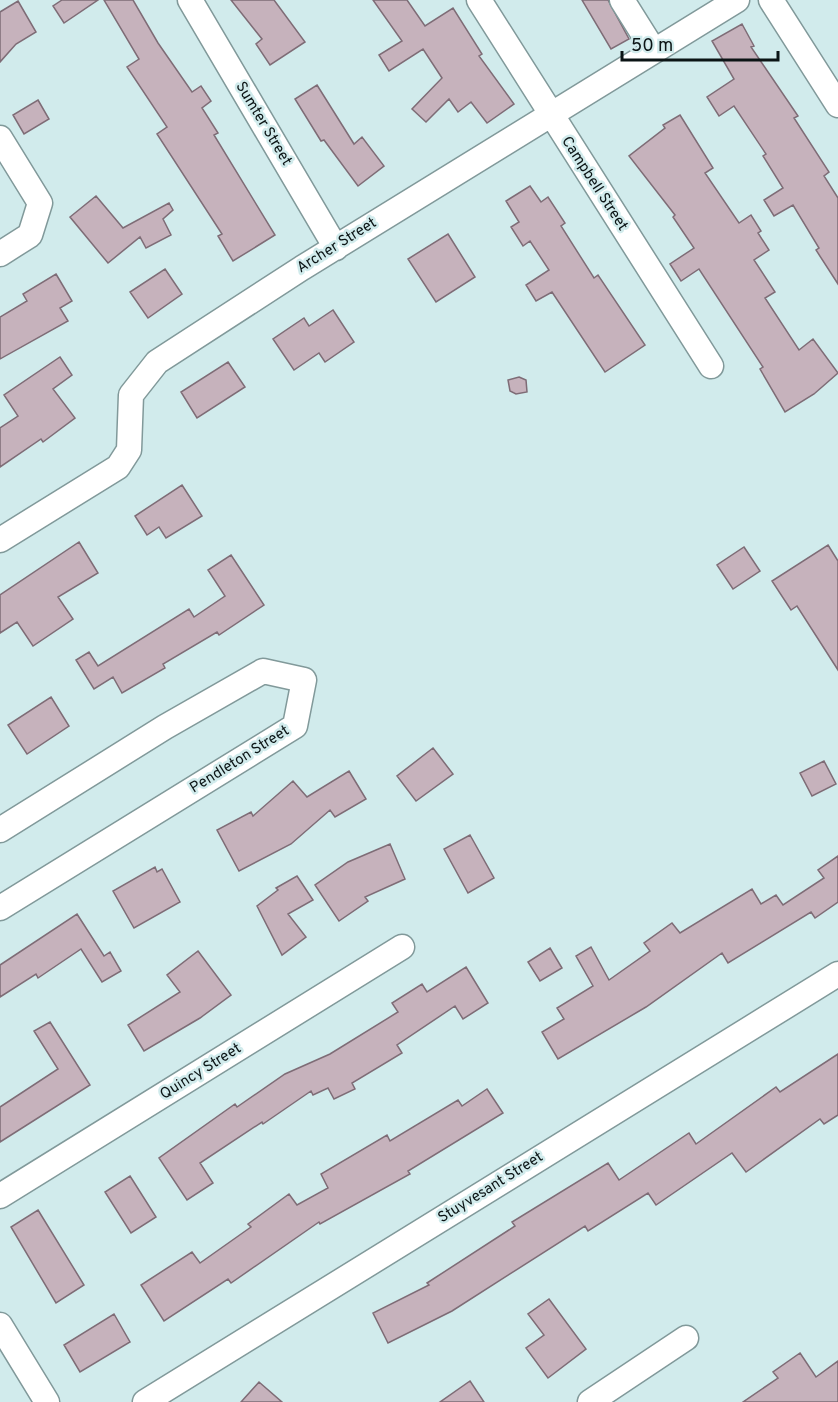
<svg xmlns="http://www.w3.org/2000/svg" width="838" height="1402" font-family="Overpass,sans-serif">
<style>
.building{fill:#c6b2bc;stroke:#7e6c76;stroke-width:1.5}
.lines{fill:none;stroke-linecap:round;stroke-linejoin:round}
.minor-casing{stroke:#81999a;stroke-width:27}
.minor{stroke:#fff;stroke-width:24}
.labels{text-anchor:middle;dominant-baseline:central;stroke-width:5;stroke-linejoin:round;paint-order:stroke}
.street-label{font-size:15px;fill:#0b1415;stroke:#d1ebec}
</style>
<rect width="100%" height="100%" fill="#d1ebec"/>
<path class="building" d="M62,0H98L64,23L53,6Z
M104,0H133L158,43L192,92L201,86L211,101L202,108L218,133L214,135L275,235L233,261L218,236L222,234L157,134L167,127L127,67L139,59Z
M231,0H274L305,42L270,65L256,44L262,39Z
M373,0H407L425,26L453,8L482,54L479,56L514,104L487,123L471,102L458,112L449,99L426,122L412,109L442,78L423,49L389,71L379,55L402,41Z
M582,0H608L629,39L611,49Z
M18,1L36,32L16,44L0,62V12Z
M742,24L754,46L751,47L798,116L794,118L829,172L824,176L838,198V284L816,250L819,248L793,205L774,216L764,200L783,188L763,156L766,154L734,106L719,116L707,97L734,79L712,41Z
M317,85L354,144L362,137L384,166L358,186L324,140L321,141L295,99Z
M38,100L49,119L24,134L13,115Z
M680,115L713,168L705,173L739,223L751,215L761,231L758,233L769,250L754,260L775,292L765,298L799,350L813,339L838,373L814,394L785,412L760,369L763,367L699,269L681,281L670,264L694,248L673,217L675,215L629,156L665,128L663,125Z
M530,186L541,202L548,197L565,223L561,226L594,278L598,275L645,345L605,372L552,292L536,301L526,285L549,270L530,241L523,246L511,227L519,222L506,201Z
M96,196L123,228L169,203L173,210L163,219L171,235L146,248L140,237L108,263L70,217Z
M448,234L475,277L436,302L408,259Z
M165,269L182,294L148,318L130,292Z
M56,274L72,301L60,308L68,321L0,359V317L27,301L23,294Z
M333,310L354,342L325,362L319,353L294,370L273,339L304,318L309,326Z
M60,357L72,375L53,389L75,418L43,442L41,439L0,467V428L18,416L4,395Z
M228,362L245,387L197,418L181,392Z
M519,377L526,380L527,392L516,394L510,391L508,380Z
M182,485L202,516L166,538L159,527L147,535L135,516Z
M79,542L98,573L58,597L73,619L33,646L17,622L0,633V595Z
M828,545L838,561V670L797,606L791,610L772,581Z
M744,547L760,571L733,589L717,565Z
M231,555L264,605L219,635L217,632L163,664L165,668L122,693L113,677L94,689L76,660L89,652L98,666L189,609L194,617L225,596L208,570Z
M51,697L69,726L27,754L8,725Z
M433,748L453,774L416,801L397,776Z
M824,761L836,784L812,796L800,773Z
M349,771L366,799L335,817L330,810L291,844L239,871L217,830L251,812L253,816L293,781L307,797Z
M470,835L494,878L468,893L444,849Z
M390,844L405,879L365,897L368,901L339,921L315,885L348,862Z
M838,856V902L815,918L811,912L728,963L722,953L646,1007L558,1059L542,1032L564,1019L557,1008L593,986L576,956L591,947L609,980L650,951L644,943L672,923L680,933L752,889L761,904L776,895L783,905L824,878L818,870Z
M155,867L157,872L162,869L180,902L134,928L113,891Z
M297,876L313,900L288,914L306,937L282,955L257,906L278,890L276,888Z
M77,914L104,956L110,952L121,971L102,982L81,949L38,978L36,974L0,997V965Z
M550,948L562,968L540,981L528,962Z
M198,951L231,995L200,1018L144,1051L128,1025L180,992L167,975Z
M466,967L488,1003L463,1019L455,1006L397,1045L402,1053L352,1083L355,1089L334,1099L328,1088L313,1095L311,1091L263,1124L262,1122L200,1163L213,1183L187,1200L159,1158L235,1104L237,1107L285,1074L330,1054L398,1012L392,1003L422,984L427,992Z
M50,1022L90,1085L0,1142V1107L58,1069L34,1031Z
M838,1054V1115L824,1124L820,1119L746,1172L732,1153L656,1205L648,1193L588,1231L585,1226L452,1311L388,1343L373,1313L429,1285L427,1283L515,1226L512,1222L608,1163L619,1180L689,1133L696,1144L776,1087L780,1092Z
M487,1089L503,1113L408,1171L410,1174L320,1224L319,1222L231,1283L228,1279L164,1321L141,1285L192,1252L200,1263L251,1227L248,1224L289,1194L297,1205L328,1188L321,1174L387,1135L390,1141L458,1100L462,1106Z
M130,1176L156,1217L131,1233L105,1192Z
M38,1210L84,1285L56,1303L11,1227Z
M549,1299L586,1349L548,1378L526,1348L544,1335L528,1314Z
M114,1314L130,1342L80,1372L64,1345Z
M800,1353L816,1377L838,1361V1402H743L778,1378L773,1372Z
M470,1381L484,1402H440Z
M259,1382L282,1402H241Z"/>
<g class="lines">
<g class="minor-casing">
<path id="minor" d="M190,0L336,248
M479,0L711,366
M622,0L654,51
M771,0L838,105
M0,138L40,203L30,235L0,254
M0,540L118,467L129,450L131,395L157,362L302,268L737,0
M0,830L165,727L263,671L304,680L295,726L0,908
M0,1196L402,947
M0,1325L47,1402
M145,1402L838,974
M590,1402L686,1338"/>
</g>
<use href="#minor" class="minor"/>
</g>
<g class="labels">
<g class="street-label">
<text transform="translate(263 124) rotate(59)">Sumter Street</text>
<text transform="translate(594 184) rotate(57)">Campbell Street</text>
<text transform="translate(337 246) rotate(-32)">Archer Street</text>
<text transform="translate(240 760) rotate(-32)">Pendleton Street</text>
<text transform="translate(201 1072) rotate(-32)">Quincy Street</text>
<text transform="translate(491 1188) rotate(-32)">Stuyvesant Street</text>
</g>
</g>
<path d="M622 51v9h156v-9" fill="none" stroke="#0b1415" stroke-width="3"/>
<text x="631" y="51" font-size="18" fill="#0b1415" stroke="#d1ebec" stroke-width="4.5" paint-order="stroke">50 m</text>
</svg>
